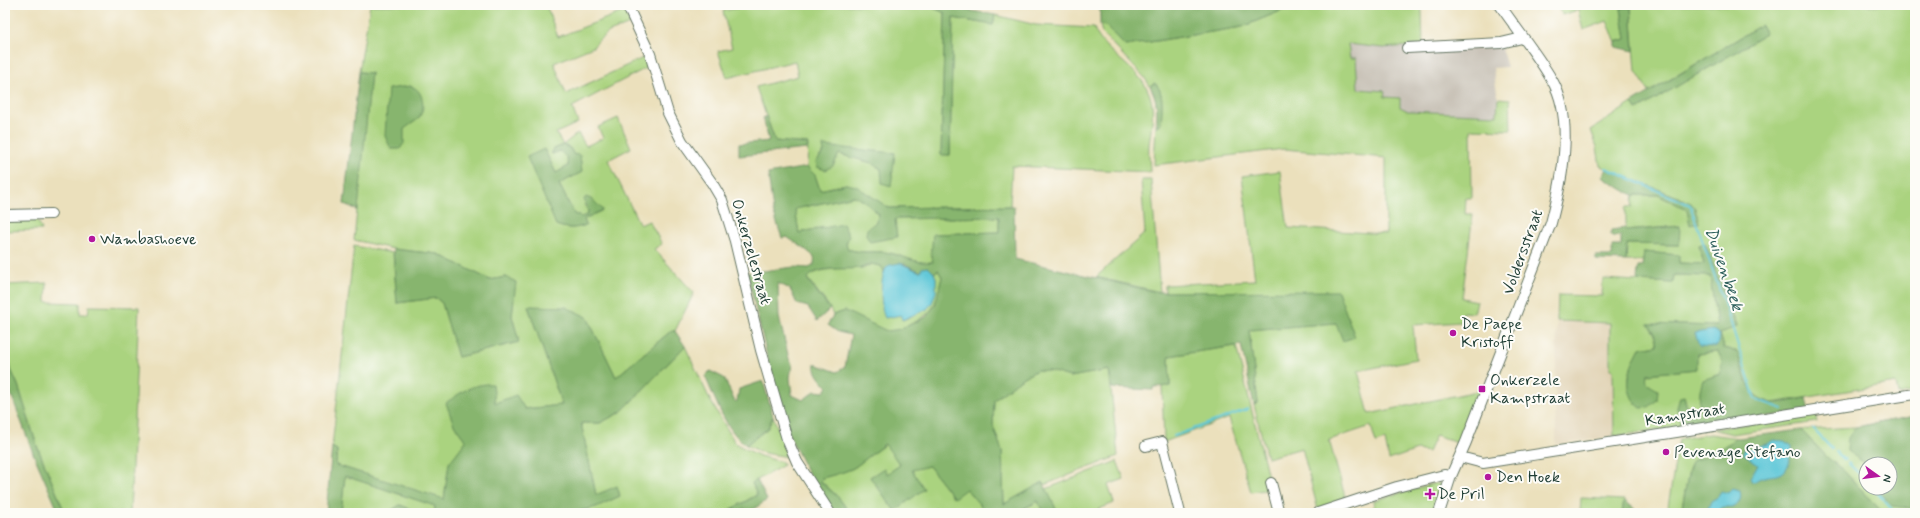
<svg xmlns="http://www.w3.org/2000/svg" width="1920" height="518" font-family="Mynerve,sans-serif">
<style>
.built{fill:#e1d3b5}
.industrial{fill:#c9c3b8}
.green{fill:#aad37f;stroke:#64885a;fill-rule:evenodd}
.forest{fill:#87b56e;stroke:#537951;fill-rule:evenodd}
.water{fill:#5ec7d8;stroke:#3e8286}
.lines{fill:none;stroke-linecap:round;stroke-linejoin:round}
.stream{stroke:#5ec7d8;stroke-width:2}
.minor-casing{stroke:#667664;stroke-width:12}
.minor{stroke:#fff;stroke-width:10}
.poi-dot{fill:#b5179e;stroke:#fdfcf7;stroke-width:1.5}
.labels{text-anchor:middle;dominant-baseline:central;stroke-width:4;stroke-linejoin:round;paint-order:stroke}
.poi-label{font-size:16px;fill:#1f3d34;stroke:#fdfcf7;text-anchor:start}
.street-label{font-size:16px;fill:#1f3d34;stroke:#fdfcf7}
.water-label{font-size:17px;font-style:italic;fill:#2f605d;stroke:#fdfcf7}
</style>
<rect width="100%" height="100%" fill="#fdfcf7"/>
<filter id="ink" filterUnits="userSpaceOnUse"><feTurbulence type="fractalNoise" baseFrequency=".025" numOctaves="2"/><feDisplacementMap in="SourceGraphic" scale="8" xChannelSelector="R" yChannelSelector="G"/><feConvolveMatrix kernelMatrix="1 2 1 2 8 2 1 2 1" color-interpolation-filters="sRGB"/></filter>
<filter id="wash" filterUnits="userSpaceOnUse"><feTurbulence type="fractalNoise" baseFrequency=".012" numOctaves="4" result="noise"/><feDisplacementMap in="SourceGraphic" scale="16" xChannelSelector="R" yChannelSelector="G"/><feGaussianBlur stdDeviation="0.9" result="paint"/><feColorMatrix in="noise" values="0 0 0 0 0 0 0 0 0 0 0 0 0 0 0 0 0 1.4 0 .05"/><feComposite in="paint" operator="in"/></filter>
<g filter="url(#wash)">
<rect width="100%" height="100%" fill="#ebe0bc"/>
<path class="built" d="M1557,321L1610,323V369L1613,370L1614,436L1556,445L1555,384Z"/>
<path class="industrial" d="M1502,42L1503,54L1507,67L1493,68L1498,98L1497,115L1408,111L1400,107V98L1384,97V91L1358,89L1356,58H1350L1348,44L1383,48Z"/>
<path class="green" d="M370,5H546L558,37L625,11L630,24L609,32L600,39L593,47L554,63L566,94L647,56L650,66L572,107L578,123L556,133L563,145L578,133L586,146L603,138L598,127L618,118L631,148L608,160L640,225L649,221L662,244L654,249L694,293L675,331H671L616,377L587,317L528,306L562,405L524,409L454,425L466,441L449,464L444,500L336,465L337,450L332,447L354,246L393,253L397,303L436,298L442,303L458,357L519,342L512,316L515,282L506,277L490,280L438,254L393,249L354,240L371,73L359,72ZM563,145L570,148L574,155L580,156L582,172L559,184L574,214L581,217L587,215L588,211L584,204L602,210L584,219L586,225C575,229 567,229 556,225L544,149L556,173L568,166L567,158L560,151L552,154V150Z
M751,5H927L945,13L941,154L950,155L953,18L993,25L995,15L1036,25L1094,28C1102,52 1139,67 1149,93C1156,110 1151,127 1149,145C1148,154 1150,163 1150,172L1012,166L1010,206L889,208L846,184L820,190L815,175L807,167L808,144L775,141L756,87L798,76L795,61L727,78L718,51L732,48L723,11ZM824,152L894,153L881,169L872,163L839,154L833,166L819,157Z
M1295,5H1421L1422,12L1423,45L1383,48L1348,44L1350,58H1356L1358,89L1385,91L1384,97L1400,98V107L1408,111L1497,115L1498,98L1510,99L1511,130L1471,129L1472,198H1466L1465,214H1473L1462,298L1477,301L1474,313L1463,312L1462,322L1413,325L1416,359L1358,371L1369,414L1482,390L1460,444L1436,435L1428,452L1417,450L1389,460L1385,440L1376,443L1371,426L1329,440L1346,500L1318,510L1302,448L1267,458L1254,405L1258,403L1249,330L1336,323L1354,337L1338,292H1165V285L1255,280L1242,176L1280,171L1288,228L1386,234V158L1284,149L1154,165L1156,126L1160,125L1155,83L1150,86L1144,77L1102,33L1100,25L1106,26L1126,46L1242,27Z
M1559,5H1915V391L1898,395L1896,383L1772,403L1761,399L1750,391L1737,351L1724,348L1720,333L1737,326L1705,243L1699,245L1704,264L1679,263L1678,255L1644,252L1643,261H1626L1627,244L1679,245V226L1626,231V207H1632L1634,195H1658L1687,210L1690,202L1600,166L1597,147L1591,130L1632,103L1637,110L1766,34L1761,25L1649,92L1636,71L1631,7L1621,9L1626,39L1616,42L1607,21L1583,30L1578,10L1562,15Z
M1141,180H1151L1160,292L1096,277L1145,233Z
M854,196L864,201L879,215L876,222L895,219L999,217V232L933,234V262C918,264 908,258 894,254C879,249 863,255 848,249L846,244L823,227L799,233L795,209Z
M34,217L39,223L42,230L5,231V218Z
M871,264L881,266L884,271L882,289L901,315L903,320L927,309L936,278L934,273L938,270L942,277C936,306 935,312 909,325C903,329 895,332 888,331C876,330 856,316 845,311L833,315L828,305L807,278C817,267 850,268 865,268Z
M1674,275L1710,276L1717,326L1648,324L1658,339V345L1640,348C1628,374 1624,376 1636,404L1648,385L1646,381L1647,374L1696,369L1697,354L1718,352L1722,359L1720,374C1701,379 1700,392 1699,409L1692,414L1687,408L1684,396L1677,408L1681,427L1614,436L1613,370L1610,369V323L1557,321L1558,295L1602,296L1603,279L1673,283Z
M47,283L46,302L80,303V314H88L89,306L139,307L130,513H65L37,446L18,385L5,357V285Z
M685,346L711,402L736,444L760,456L782,462L784,465L752,483L758,494L725,513H572L596,507L620,496L617,487L596,495L581,423H600L621,412Z
M1236,346L1271,489L1251,492L1229,418L1164,442L1162,386H1170L1169,356Z
M1037,370L1050,371L1070,377L1109,370L1118,456L1044,485L1043,483L1004,504L1002,451L993,426L994,400L1021,379Z
M1815,414L1817,422L1732,434L1713,429Z
M773,416L789,457L764,453L746,445L768,428Z
M1915,416V513H1883L1844,471L1828,458L1801,430L1856,427ZM1866,464H1890V488H1866Z
M1710,434L1738,438L1709,455L1693,461L1689,470L1681,513H1667L1679,439Z
M886,444L900,465L887,474L884,469L870,477L895,510L924,489L912,470L913,468L929,466L953,497L966,488L987,512L939,513L935,508L929,513H861L859,510L855,513H850L838,497L821,481L822,478C830,476 849,471 855,467C865,460 875,451 886,444Z
M1117,461L1124,479L1108,485L1114,503L1089,513H1058L1046,489Z
M345,476L435,506L434,513H421L400,505L387,513H341Z
M1435,483L1440,484L1442,492L1433,513H1375L1373,501Z
M1581,498L1624,500L1622,513H1580Z
M1039,501L1043,513H1015Z"/>
<path class="forest" d="M927,5H939L995,15L993,25L953,18L950,155H941L945,13Z
M1100,5H1295L1242,27L1125,46L1106,26L1100,25Z
M1631,7L1634,51L1616,47V42L1626,39L1621,8Z
M1761,25L1766,34L1637,110L1632,103Z
M359,72L371,73L358,210L344,204Z
M1155,83C1165,93 1162,110 1161,123L1156,126C1158,111 1157,99 1150,86Z
M410,86C424,89 427,110 417,120C413,123 408,126 404,129V143L400,149H391L385,136L388,89Z
M766,116L775,141L808,144L807,149L739,156V144L769,141L763,118Z
M563,145L570,148L574,155L578,154L580,156L582,172L559,184L574,214L581,217L587,215L588,211L584,199L586,197L593,200L603,210L584,219L586,225C575,229 567,229 556,225L527,157L544,149L556,173L568,166L567,158L560,151L552,154V150Z
M823,146L895,153L891,186L882,183L881,169L872,163L839,154L833,166L825,170L817,167L816,162L824,152Z
M807,167L815,175L820,190L846,184L856,186L889,208L1014,206L1015,259L1157,292L1338,291L1355,337L1343,341L1336,323L1249,330L1258,403L1254,405L1241,345L1169,356L1170,386L1153,387V390L1112,388L1109,370L1070,377L1050,371L1037,370L1021,379L994,400L993,426L1002,451L1004,504L1043,482L1058,513H1043L1038,501L1015,513H985L986,512L966,489L954,498L929,466L912,470L924,489L895,511L870,477L884,468L887,474L900,465L885,444C875,451 865,460 855,467C849,471 830,476 822,478L821,482L838,497L850,513H834L819,495L784,425L747,273L794,267L809,268L814,265C814,262 815,260 814,258C813,253 792,241 787,237L782,238L773,211L768,174ZM854,196L864,201L879,214L876,222L867,229L866,235L870,242L897,237L895,219L999,217V232L933,234L931,256L933,262C918,264 908,258 894,254C879,249 863,255 848,249L846,244L849,236L843,224L799,233L795,209ZM871,264L881,266L884,271L891,265L905,264L921,272L928,267L934,273L938,270L942,277L935,305L926,317L901,329L887,331L845,311L833,315L828,325L838,332L851,335L845,367L837,372L815,364C813,373 822,381 828,387L824,392L815,391L803,400L792,395L790,378L792,364L789,359L779,317L778,283L790,289L797,304L808,307L817,321L830,309L807,279C821,261 853,275 871,264Z
M1607,169L1690,202L1695,208L1699,223L1690,225L1687,210L1658,195H1634L1627,192L1602,177Z
M1680,226L1679,245L1627,244L1626,261L1596,260V256H1612V246H1621V236H1611V230L1625,228L1626,231Z
M1705,243L1737,327L1720,333L1724,348L1737,351C1743,370 1747,401 1773,403C1783,403 1796,400 1806,398L1809,411L1681,427L1677,408L1680,397L1684,396L1687,408L1691,414L1699,409L1700,390L1703,380L1720,374L1722,360L1718,352L1697,354V369L1647,374C1645,384 1649,385 1658,390L1657,400L1649,407L1641,408C1620,392 1630,366 1640,348L1658,345L1655,333L1648,324L1717,326L1710,276L1674,275L1673,283L1637,281L1638,267H1642L1644,252L1679,255V263L1704,264L1699,245Z
M393,249L438,254L490,280L506,277L516,282L512,316L519,342L458,357L442,303L436,298L397,303Z
M528,306L566,307L587,317L616,377L671,331H675L685,346L621,412L600,423H581L596,495L617,486L620,496L596,507L572,513H434L435,506L345,476L341,513H326L332,447L337,450L336,465L444,499L449,463L466,441L454,425L446,403C461,392 473,383 493,384L495,403L516,395L525,409L562,405Z
M5,357L18,385L37,446L65,513H59L33,453L5,378Z
M710,371L724,378L735,402L737,401L739,389L763,381L773,416L768,428L746,445C725,430 715,398 705,376Z
M1915,416V513L1910,508L1892,506L1875,488H1890V464H1866L1847,451L1848,438L1856,427Z
M1801,430L1828,458L1844,471L1883,513H1681L1689,470L1692,461L1709,455L1738,438Z
M757,480L767,500L748,513L744,508L737,513H725L757,495L752,483Z
M1624,500L1637,511L1636,513H1622Z
M400,505L421,513H387Z"/>
<path class="water" d="M900,263L920,272L922,268L928,267L934,273L936,278V292L932,303L927,309L902,320L901,315L885,318C880,308 879,274 888,266C891,264 896,264 900,263Z
M1713,330L1720,335L1719,343L1715,347L1699,346L1695,333Z
M1773,440L1784,441L1792,446V453H1788L1790,459C1785,480 1775,473 1761,478C1757,479 1756,482 1752,482L1750,478L1758,464L1743,453L1744,450L1768,444Z
M1732,489L1740,491C1742,498 1740,502 1735,507H1723L1715,512L1708,508L1711,501L1718,497L1721,491L1728,493Z"/>
<g class="lines">
<path class="stream" d="M1606,168L1690,205L1729,317L1755,399L1783,409
M1813,429L1832,449
M1174,436L1248,409
M1836,452L1845,460
M1848,463L1866,480
M1873,488L1895,513"/>
</g>
</g>
<g filter="url(#ink)">
<g class="lines">
<g class="minor-casing">
<path id="minor" d="M627,5L650,54L668,113L682,141L712,183L722,200L735,241L761,350L787,439L797,462L830,513
M1407,48L1501,43L1522,38
M5,215L51,214
M1146,446L1162,442L1180,513
M1460,457L1483,463L1915,394
M1271,483L1279,513
M1318,513L1397,487L1444,475L1451,476
M1439,513L1451,476L1466,442L1551,223C1562,181 1575,120 1552,80C1537,54 1517,30 1500,5"/>
</g>
<use href="#minor" class="minor"/>
</g>
</g>
<g class="poi-dot">
<circle cx="92" cy="239" r="4"/>
<circle cx="1453" cy="333" r="4"/>
<rect x="1478" y="385" width="8" height="8" rx="2"/>
<circle cx="1666" cy="452" r="4"/>
<circle cx="1488" cy="477" r="4"/>
<path d="M1428 488h4v4h4v4h-4v4h-4v-4h-4v-4h4z"/>
</g>
<g class="labels">
<g class="poi-label">
<text x="100" y="239">Wambashoeve</text>
<text x="1461" y="324">De Paepe<tspan x="1461" dy="18">Kristoff</tspan></text>
<text x="1490" y="380">Onkerzele<tspan x="1490" dy="18">Kampstraat</tspan></text>
<text x="1674" y="452">Pevenage Stefano</text>
<text x="1496" y="477">Den Hoek</text>
<text x="1438" y="494">De Pril</text>
</g>
<g class="street-label">
<text transform="translate(751 252) rotate(74)">Onkerzelestraat</text>
<text transform="translate(1523 252) rotate(-70)">Voldersstraat</text>
<text transform="translate(1685 415) rotate(-9)">Kampstraat</text>
</g>
<g class="water-label">
<text transform="translate(1724 269) rotate(71)">Duivenbeek</text>
</g>
</g>
<rect width="1920" height="518" fill="none" stroke="#fdfcf7" stroke-width="20"/>
<g transform="translate(1878 476) rotate(104)"><circle r="19" fill="#fdfcf7" stroke="#a4b0a9"/>
<path d="M0-3L7 15L0 10L-7 15Z" fill="#b5179e"/>
<text y="-6" font-size="11" font-weight="bold" text-anchor="middle" fill="#1f3d34">N</text>
</g>
</svg>
